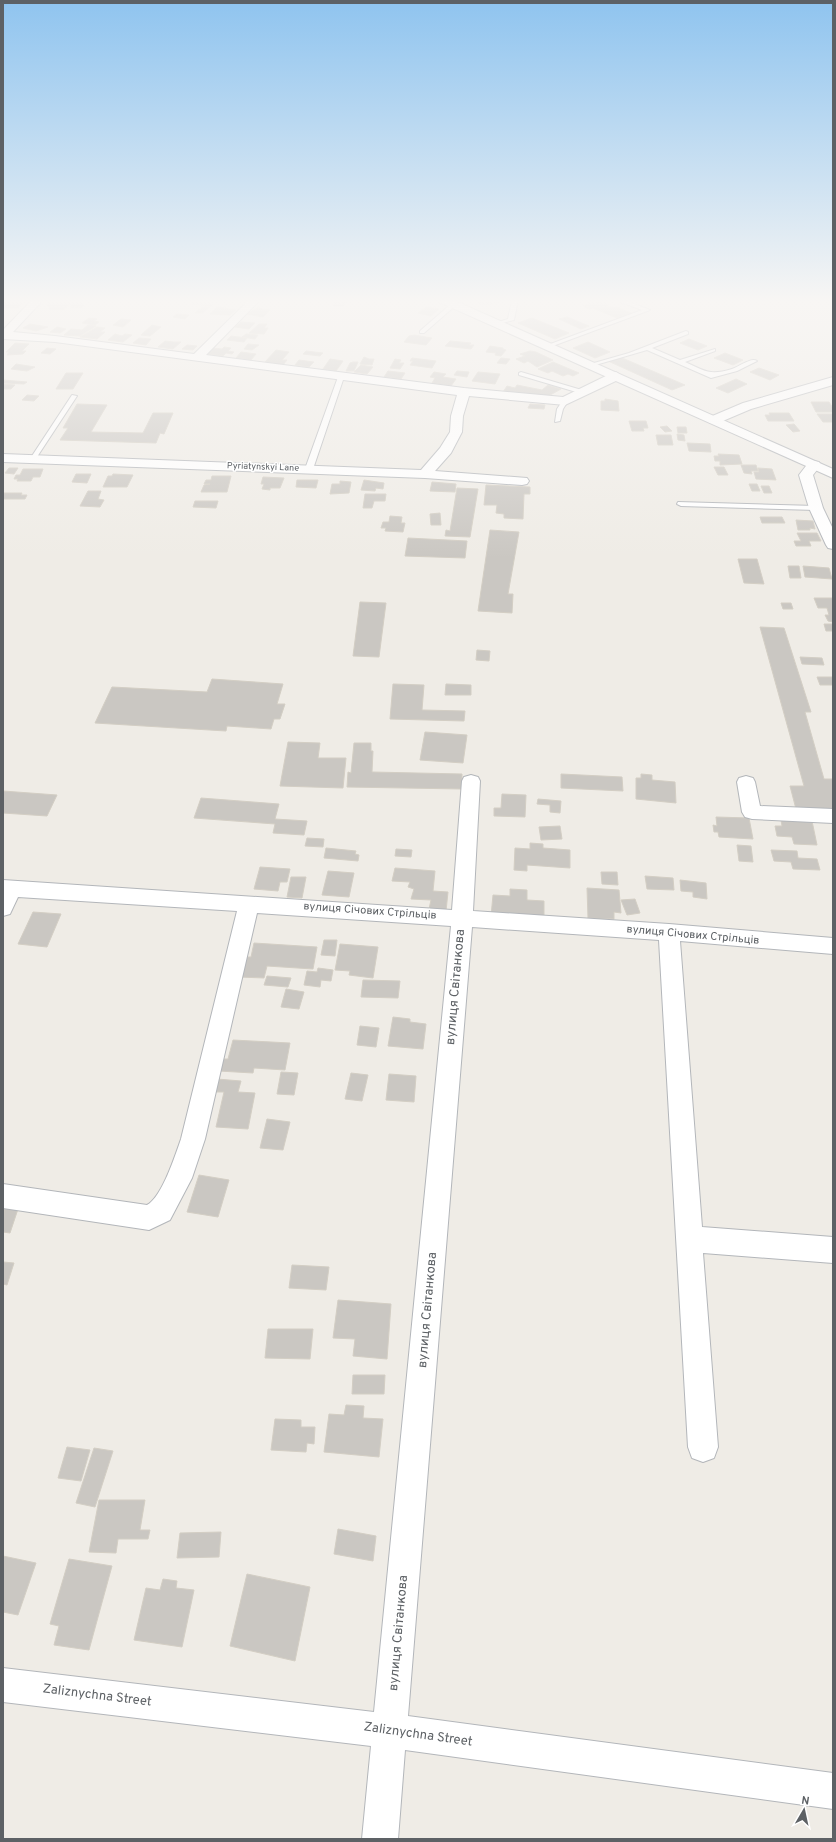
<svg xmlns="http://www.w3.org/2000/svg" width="836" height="1842" font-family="Overpass,sans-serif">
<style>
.building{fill:#cac7c2;stroke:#d3cec4}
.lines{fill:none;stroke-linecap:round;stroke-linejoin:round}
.lane-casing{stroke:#b3b6ba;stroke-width:2}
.street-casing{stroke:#b3b6ba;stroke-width:2}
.secondary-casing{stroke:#b2b5b9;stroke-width:2}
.lane{fill:#fff;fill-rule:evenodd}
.street{fill:#fff;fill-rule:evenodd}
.secondary{fill:#fff;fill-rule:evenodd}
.labels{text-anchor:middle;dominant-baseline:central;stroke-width:3;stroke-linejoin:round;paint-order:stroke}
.far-street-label{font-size:9px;fill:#5d6165;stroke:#fff}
.street-label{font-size:11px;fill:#5d6165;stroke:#fff}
.near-street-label{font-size:13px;fill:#5d6165;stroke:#fff}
</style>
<rect width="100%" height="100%" fill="#efece6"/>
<path class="building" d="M479,300L488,301L501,300L498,303H493L491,305L477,303Z
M600,300L609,304L605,305L613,308L617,307L631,313L617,318L593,308L589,309L583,306Z
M337,301L346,302L343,306H333Z
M3,302L23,303L18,308H3Z
M51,302L72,303L63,310L49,309L51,307L47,306Z
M193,302L213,303L211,306L191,304Z
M73,303H82L81,305H84L83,307H70Z
M203,306L210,307L202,313H195Z
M217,307L236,310L230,315L210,314Z
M426,307L439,309L431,316L418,313Z
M257,308L270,310L263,317L247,314Z
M177,314L189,315L185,319L173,317Z
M567,317L589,326L581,329L559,319Z
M89,318L97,319L94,321L99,322L95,325L82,323Z
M532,318L569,333L555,339L518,323Z
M121,319L131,320L123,327L113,325Z
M241,322L255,323L249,329L235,327Z
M30,324L48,327L36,331L23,328Z
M259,324H267L264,328H268L264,334L249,333Z
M88,325L96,326L80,336L64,335L71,329L82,330Z
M152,325L161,327L150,336L141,335Z
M57,327L66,329L60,333L50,332Z
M97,327L105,328L100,332H105L97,339L80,337Z
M115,334L122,336L125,334L132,335L123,342L108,340Z
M246,334L258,335L255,339L242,337Z
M414,335L432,338L426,345L404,342L409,336Z
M231,336L247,338L244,342L227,340Z
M139,338L151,339L146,345L133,343Z
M689,339L707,346L698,350L680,343Z
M165,341L174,342H181L173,349L158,347Z
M450,341L471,343L469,345H474L471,349L445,346Z
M588,342L610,352L595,358L573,348Z
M15,343L29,344L22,351H26L23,354L7,355L9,352H6Z
M248,344L259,345L252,350L244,349Z
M187,345L197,346L193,350L182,349Z
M490,346L503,348V349L506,350L501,356L495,355L496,353L486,352Z
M224,347L231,348L228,351L234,352L232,354L226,353L223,356L206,354L213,348L222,349Z
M47,348L56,349L50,354L41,353Z
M276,350L289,352L282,360H287L283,365L265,362Z
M306,351L323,353L320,356L303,354Z
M530,351L536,352L553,360L537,367L528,361L524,363L516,359L525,356L520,354Z
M241,352L256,354L251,360L236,358Z
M725,353L743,360L733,365L714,358Z
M364,357L369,359H374L372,365L360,364Z
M620,357L685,385L672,390L608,361Z
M412,358L436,361L432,368L410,365L413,361H410Z
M501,358L510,359L506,364L497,363Z
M330,359L343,361L336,371L323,369Z
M395,359L401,360L399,363H404L400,369L390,368Z
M299,360L314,362L309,367L295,365Z
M353,362H358L354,371H346L350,363Z
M553,362L579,373L573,376L568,374L563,376L552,371L548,373L538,369Z
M16,364L35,367L27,371L11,369Z
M361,365L373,367L367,374L354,372Z
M759,368L779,375L770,380L750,372Z
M388,371L405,373L401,379L384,377Z
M457,371L469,372L467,377L454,375Z
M434,372L446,374L443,377L456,379L451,386L432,383L435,378L430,377Z
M478,372L500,374L495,384L472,381Z
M66,373H83L73,389H56Z
M736,379L747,384L728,393L716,388Z
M3,380L27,382L24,384L3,383Z
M3,384L15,385L11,389H3Z
M517,385L542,390L548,385L561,389L543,399L503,392L507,386L515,388Z
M27,395L39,396L34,401L22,400Z
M605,399L618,401L619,411L601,410V401H605Z
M811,402H829L833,408V412H816Z
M77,404L107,405L91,432L143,433L153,413H173L164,434L160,433L156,443L60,440L68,428H63Z
M530,404L545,405L544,409L528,408Z
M769,413H789L794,421H768L765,415H770Z
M817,414H833V422H823Z
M629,421H646L648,428H643L644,431H632Z
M794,424L800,431L793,432L786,425Z
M667,426L672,431L665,432L660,427Z
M677,427H686L687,433H678Z
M677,434L684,435L685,441L678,440Z
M656,435H671L673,445H658Z
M687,443L710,444L711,452L689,451Z
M718,454L739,455L742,464L720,465V461H715L714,456H719Z
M741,465H756L758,471H751L752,474L744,473Z
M714,467H724L728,475H718Z
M9,468H18L14,474L5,473Z
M758,468L772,469L776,480L756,479L754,472H759Z
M23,469H43L40,477H33L31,481H17L18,479H14L16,475H20Z
M76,474H91L87,483L72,482Z
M113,474L133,475L127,487H103L108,476H112Z
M212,476H231L227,492H201L204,485L210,484H204L206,480H211Z
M263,477L284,478L280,488H270V490L262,489L264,484H261Z
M297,480H318L316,488L296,487Z
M364,480L384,483L383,489L376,488L375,491L361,490Z
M340,481L351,482L349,493L330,494L332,484H340Z
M432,482L456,484L455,492L430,491Z
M749,484H757L760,491H752Z
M486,485L530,487V494H524L523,519L504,518V514L496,513L497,505H484Z
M761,486H769L772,493H764Z
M457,488L478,489L470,537L445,536L446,530L450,531Z
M88,491H101L98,499L104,500L100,507L80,506Z
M4,493H22L21,495H27L25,499H3Z
M365,494H386L385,501H374L372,508H363Z
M195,501H218L216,508L193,507Z
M440,513L441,525H431L430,514Z
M390,516L402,517L401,523H405L403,532L385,531L386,528H381L383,522H389Z
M760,517H782L785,523H762Z
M796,520L813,521L815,529L810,528V530H798Z
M490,530L519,532L508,594H513L512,613L478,611Z
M797,533H817L821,541H809L811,546H796L794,541H801Z
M408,538L467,541L465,558L405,556Z
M738,559H757L764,584L744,583Z
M788,566H799L801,578H790Z
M803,566L829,568L832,579L805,577Z
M814,598H833V622L828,621L825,615H829L827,608H818Z
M360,602L386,603L379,657L353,656Z
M781,603H791L793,609H783Z
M824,624H833V631H826Z
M760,627L784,628L811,712H805L824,779H833V814L797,813L790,786H804Z
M477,650L490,651L489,661L476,660Z
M800,657L822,658L824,665L802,664Z
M817,677H833V685H820Z
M212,679L283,684L277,704H285L280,719H274L271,729L227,726L226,731L95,723L112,687L207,692Z
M393,684L424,685L422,710L465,711L464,721L390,719Z
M446,684L471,685V695H445Z
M425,732L467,735L463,763L420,760Z
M288,742L320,743L318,758H346L343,788L280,786Z
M354,743H371V751H373L372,772L462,774V789L347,787L348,772L351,773Z
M561,774L622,777L623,791L561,788Z
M641,774L652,775V780L675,782L676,803L636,799V778H641Z
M3,791L57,795L47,816L3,813Z
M502,794L526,795L525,817L494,816V808H501Z
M201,798L279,804L275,819L307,821L304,835L273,833L275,824L194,818Z
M538,799L561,801L560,813L550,812V805L537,804Z
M716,817L749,818L753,839L719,837L718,832H714L713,825L717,826Z
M781,820L812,821L817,845L794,844L792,837L777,836L775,826H782Z
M560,826L562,839L541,840L539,827Z
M307,838L324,839L323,847L305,846Z
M530,843L543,844V848L570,850V868L527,865V871L514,870L515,848L530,849Z
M737,845L751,846L753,862L739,861Z
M326,848L356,851L355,854L359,855L358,861L324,858Z
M396,849L412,850L411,857L395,856Z
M771,850L797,851L798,858L817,859L820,870L793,869L791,862L774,861Z
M260,867L290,869L287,882H280L278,891L254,889Z
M395,868L435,871L433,891L448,892L446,911L429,909L431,900L411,899L414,889L408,887L410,882L392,881Z
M328,871L354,873L349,897L322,895Z
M601,872H617L618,885L602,884Z
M645,876L673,878L674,890L647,889Z
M291,877H306L302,898L287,897Z
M680,880L706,883L707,899L693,897V892L681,891Z
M587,888L619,890L621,913L614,912V919L588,918Z
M510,889L527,890V900L544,901V919L491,916L493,895L510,896Z
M635,899L640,913L627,915L621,900Z
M33,912L61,914L47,947L18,944Z
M324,940H337L335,956L321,955Z
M254,943L317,947L313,969L267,966L264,978L239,977L244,957H251Z
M340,944L378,947L373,978L349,975L350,971L335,970Z
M318,968L333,970L331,981L321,980L320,987L304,985L307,971L317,972Z
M267,976L291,978L288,987L264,985Z
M363,980L400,981L398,998L361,997Z
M286,989L304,992L299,1009L281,1007Z
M393,1017L410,1019V1022L426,1024L423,1049L388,1046Z
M360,1026L379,1028L376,1047L357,1045Z
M233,1040L290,1043L285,1070L254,1068L253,1073L219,1071L222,1059H228Z
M281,1072L298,1073L294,1095L277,1094Z
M351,1073L368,1075L362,1101L345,1099Z
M389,1074L416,1076L414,1102L386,1100Z
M217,1079L241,1081L238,1092L255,1093L248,1129L216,1127L224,1092H214Z
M267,1119L290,1122L283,1150L260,1148Z
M199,1175L229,1180L218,1217L187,1212Z
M4,1208L18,1209L10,1233L3,1232Z
M3,1262L14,1263L7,1285L3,1284Z
M292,1265L329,1267L326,1290L289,1288Z
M338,1300L391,1304L387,1359L353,1356L355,1339L333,1338Z
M268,1329H313L310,1359L265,1358Z
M353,1375H385L384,1394H352Z
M346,1405L364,1406L363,1418L383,1419L379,1457L324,1452L329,1414L344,1415Z
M275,1419L301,1420V1427H315L314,1444L307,1443L306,1452L271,1450Z
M67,1447L90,1450L81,1481L58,1478Z
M94,1448L113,1451L95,1507L76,1503Z
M99,1500H145L140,1530H150L148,1539H118L116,1553L89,1552Z
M338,1529L376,1536L373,1561L334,1554Z
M221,1532L219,1557L177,1558L180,1533Z
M3,1556L36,1563L18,1615L3,1612Z
M69,1559L112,1566L89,1650L54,1645L59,1626L50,1624Z
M247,1574L310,1587L295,1661L230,1646Z
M163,1579L177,1581L176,1588L194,1590L182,1647L134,1640L146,1588L160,1590Z"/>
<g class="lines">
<g class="lane-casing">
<path id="lane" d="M512,300H518L514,320L495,325V323L508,319Z
M615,300H624L650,310L550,347L545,346L642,310Z
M451,304L456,305L424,333H420V331Z
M686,331L688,332V334L652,348L680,360L715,349V351L685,362C706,371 709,376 732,369C739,367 751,357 757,361L737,371L711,378L647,350L592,366L587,365L629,353Z
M521,372L585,391L586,392L583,394L519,375V373Z
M341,375L344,377L313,469L307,470L305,469L338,377Z
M72,395L77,396L35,460H31L30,459Z
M563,400L568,401L563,409L560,421L555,422L557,409Z
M678,502L816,506L820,508L816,510L681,506L677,504Z"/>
</g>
<g class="street-casing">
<path id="street" d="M32,300H43L13,332L55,336L194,354L249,300H260L206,355L464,388L563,397L612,373L616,372L622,376L620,379L565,405L469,396L463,416L462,432L451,453L435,471L527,478L529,481L527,484L522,485L425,478L3,462V454L421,470L440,448L450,432L451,416L457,395L55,342L3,339V330Z
M833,377V385L751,409L718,423H710L708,420L710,417L743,403Z
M814,461L819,462L821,465L813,475L823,508L833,529V549L828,548L826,545L809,508L799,475L809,462Z
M471,775L478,777L480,781L473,911L669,924L833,938V954L680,941L702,1227L833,1237V1263L703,1253L718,1447L714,1458L703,1462L692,1458L688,1447L659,940L472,927L408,1716L833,1773V1809L405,1750L398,1839H362L371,1746L3,1702V1668L374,1712L451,926L257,913L205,1139L192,1178L170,1220L149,1230L3,1208V1184L147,1205C162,1197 175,1156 181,1139L237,911L18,897L10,914L3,916V880L452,910L462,781L464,777Z
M746,776L753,778L755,782L760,806L833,809V823L752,819L745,817L742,812L737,782L739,778Z"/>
</g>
<g class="secondary-casing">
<path id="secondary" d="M438,300H453L833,469V478L439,302Z"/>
</g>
<use href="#lane" class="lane"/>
<use href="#street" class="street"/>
<use href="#secondary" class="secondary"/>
</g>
<linearGradient id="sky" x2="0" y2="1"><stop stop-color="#8fc4ef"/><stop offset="0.54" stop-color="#f8f6f4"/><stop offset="1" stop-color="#f8f6f4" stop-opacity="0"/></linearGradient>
<rect width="836" height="558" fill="url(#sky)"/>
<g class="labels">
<g class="far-street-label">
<text transform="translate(263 467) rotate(2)">Pyriatynskyi Lane</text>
</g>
<g class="street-label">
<text transform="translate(370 911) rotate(4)">вулиця Січових Стрільців</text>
<text transform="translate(693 935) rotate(5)">вулиця Січових Стрільців</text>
</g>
<g class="near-street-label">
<text transform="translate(456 987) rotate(-85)">вулиця Світанкова</text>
<text transform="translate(428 1310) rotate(-85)">вулиця Світанкова</text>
<text transform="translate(399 1633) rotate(-85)">вулиця Світанкова</text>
<text transform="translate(97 1696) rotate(7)">Zaliznychna Street</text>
<text transform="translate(418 1735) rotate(8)">Zaliznychna Street</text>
</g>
</g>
<rect width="836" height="1842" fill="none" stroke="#5d6165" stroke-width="8"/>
<g transform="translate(804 1810) rotate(9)" stroke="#ffffff" stroke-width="3" paint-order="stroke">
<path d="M0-3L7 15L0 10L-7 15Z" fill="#5d6165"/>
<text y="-6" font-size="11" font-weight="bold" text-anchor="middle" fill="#5d6165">N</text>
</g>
</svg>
